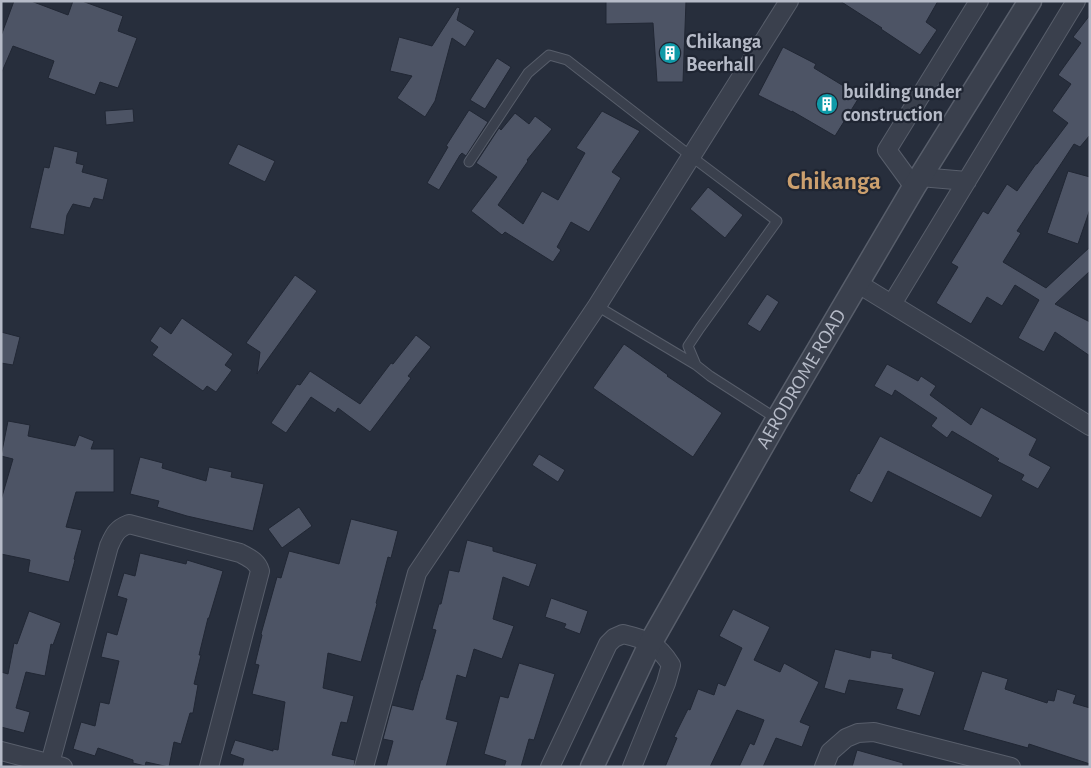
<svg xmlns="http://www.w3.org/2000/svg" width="1091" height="768" font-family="'Alegreya Sans',sans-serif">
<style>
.building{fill:#4d5465;stroke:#212734}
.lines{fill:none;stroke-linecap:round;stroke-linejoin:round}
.service-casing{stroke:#585e6b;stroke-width:11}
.minor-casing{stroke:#585e6b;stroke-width:20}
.tertiary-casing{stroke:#585e6b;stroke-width:25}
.service{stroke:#3a404d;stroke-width:9}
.minor{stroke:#3a404d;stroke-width:18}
.tertiary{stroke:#3a404d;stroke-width:22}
.labels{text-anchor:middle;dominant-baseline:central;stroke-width:4.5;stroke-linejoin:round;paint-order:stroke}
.poi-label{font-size:20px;font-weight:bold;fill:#b6bbc8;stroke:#1f2532;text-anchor:start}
.street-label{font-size:20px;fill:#b6bbc8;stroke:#1f2532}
.district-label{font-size:25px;font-weight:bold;fill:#cca06e;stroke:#1f2532}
</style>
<rect width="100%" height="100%" fill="#272e3c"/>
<path class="building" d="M14,1H31L68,15L73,1H82L123,16L118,31L137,38L118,88L100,82L95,95L48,78L54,61L13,46L1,74V36Z
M606,1H686L683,82H657L653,23L606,24Z
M840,1H938L926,22L937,30L920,55L881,29L882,28Z
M457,7L460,8L457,20L475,31L465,47L452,38L435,101L425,117L397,98L412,76L390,71L399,37L432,46Z
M1090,15V135L1080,147L1074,144L1017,231L1021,233L1003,262L1046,288L1090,247V271L1055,304L1090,322V356L1055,332L1044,352L1018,338L1039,300L1015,285L1002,306L987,297L971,324L936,303L958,267L951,263L983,211L988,214L1007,184L1017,191L1036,164H1037L1068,123L1052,111L1071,84L1058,75L1081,43L1073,37Z
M783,47L816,64L814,68L860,96L835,136L792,111V112L758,95Z
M497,58L511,67L485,109L470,100Z
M133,109L134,122L106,125L105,111Z
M469,110L488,122L466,156L462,153L460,155L439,190L427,183L448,147L446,146Z
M602,111L640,131L612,172L621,178L589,232L571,222L557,247L561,250L553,262L505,232L502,235L471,211L497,177L476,163L499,128L501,130L515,113L529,124L535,116L552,129L527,160L528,161L498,205L523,224L542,191L558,200L585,153L576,148Z
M238,144L275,161L265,182L228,164Z
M54,146L78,152L76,163L84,165L82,172L108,179L103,200L94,198L90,208L73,204L67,215L64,235L30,228L44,167L49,168Z
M1068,171L1090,177V209L1078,244L1047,233Z
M708,187L743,215L725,238L690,209Z
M295,275L317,291L257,374L260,352L246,343Z
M767,294L779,302L760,332L747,324Z
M182,318L233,354L225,365L232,370L216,392L207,386L203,391L152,355L158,347L150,341L160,326L171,334Z
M1,332L20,337L13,365L1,363Z
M416,335L431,347L408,376L411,378L370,432L338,408L335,413L311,397L286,433L271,423L297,384L300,385L310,371L360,404L391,363L393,364Z
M624,344L668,375L667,376L722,413L693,457L593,388Z
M887,364L918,381L921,376L936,386L930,395L971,425L981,407L1037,439L1029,455L1051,467L1038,489L1021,480L1024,475L997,461L999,459L952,431L947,438L931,426L937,418L895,390L892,396L874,386Z
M8,421L30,425L28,436L75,446L79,435L94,441L91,449H114V492H76L66,527L82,530L74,559L75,560L69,582L28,572L30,560L1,554V500L13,459L1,456Z
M880,436L993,495L981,518L888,471L872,503L849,491L858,473L859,474Z
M539,454L565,470L558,482L532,465Z
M140,457L163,463L162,468L206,481L209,467L232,472L231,477L264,484L253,531L187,516L157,507L159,501L130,494Z
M299,507L312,526L282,548L268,529Z
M351,519L398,531L391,558L388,557L376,603L377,604L361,662L328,653L323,688L354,696L347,723L341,722L332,755L355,760L354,767H242L244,759L230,754L235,740L273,751V749L278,750L285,702L252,694L259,665L255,664L262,635L261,634L277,577L281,578L289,551L339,564Z
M467,540L493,547V551L537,564L529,587L503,577L493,619L514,626L502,659L474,649L466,678L457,675L446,719L458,722L446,767H386L393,741L383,739L392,705L413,710L421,680H422L436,630L432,629L439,604H441L449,570L459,572Z
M140,553L186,564L187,560L223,571L209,618H208L199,655H201L194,684L198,685L193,713H190L181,744L174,742L169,767L146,762L145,766L133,763V760L98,748L95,756L73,749L81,722L95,726L100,702L109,704L119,661L101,657L107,632L117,635L127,599L117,596L124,573L135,576Z
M551,598L588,611L580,634L564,628L566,624L545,617Z
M733,609L770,627L754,660L780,672L784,663L819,682L800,722L810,726L802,747L776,738L763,767H739L750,743L754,745L764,720L737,710L710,767H665L677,738L674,737L688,709L690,710L698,689L714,695L718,683L725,686L742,648L719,636Z
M29,611L61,623L53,645L51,644L45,676L26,672L16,708L30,712L24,733L1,727V672L8,674L14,643L17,644Z
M835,649L870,658L871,650L893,654L892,658L935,672L920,716L896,709L903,689L849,680L845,694L824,688Z
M519,663L555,674L534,740L529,739L521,767H504L506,761L484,754L500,696L508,698Z
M982,671L1008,679L1005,689L1047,703L1048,700L1054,701L1057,689L1076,695L1073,703L1090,708V764L1029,744L1028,748L963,730Z
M857,750L903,763V767H852Z"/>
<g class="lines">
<g class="service-casing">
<path id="service" d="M469,162L528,73L549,55L567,60L692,157L777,221L700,328L688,346L696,365L710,376L777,419
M597,306L696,365"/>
</g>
<g class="minor-casing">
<path id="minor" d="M920,177L967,181
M914,187L887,150L979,1
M857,283L1090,426
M892,304L1076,1
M1,751L63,767
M49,767L109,546C114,535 116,529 129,524L240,553C249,558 257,561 260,571L209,767
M364,767L417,573L597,306L789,1
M550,767L608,644L614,638L623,634C648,640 657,643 671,665L666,683L632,767
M824,767L830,752L846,738L858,733L874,732L1011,767"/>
</g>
<g class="tertiary-casing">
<g id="tertiary">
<path id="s1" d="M592,767L651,642L777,420L914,187L1030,1"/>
</g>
</g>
<use href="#service" class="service"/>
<use href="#minor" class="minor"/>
<use href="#tertiary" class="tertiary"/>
</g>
<defs>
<g id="building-disc" transform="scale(1.125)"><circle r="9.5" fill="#0f9aa8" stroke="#1f2532"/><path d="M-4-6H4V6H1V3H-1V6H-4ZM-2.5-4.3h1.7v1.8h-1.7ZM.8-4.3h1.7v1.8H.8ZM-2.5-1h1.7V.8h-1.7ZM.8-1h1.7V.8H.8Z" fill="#fff"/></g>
</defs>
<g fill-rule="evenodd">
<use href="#building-disc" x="670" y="53"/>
<use href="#building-disc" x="827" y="104"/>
</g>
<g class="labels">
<g class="poi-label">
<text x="686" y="42">Chikanga<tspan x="686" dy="23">Beerhall</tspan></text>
<text x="843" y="92">building under<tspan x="843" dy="23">construction</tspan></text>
</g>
<g class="street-label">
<text stroke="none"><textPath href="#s1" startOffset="441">AERODROME ROAD</textPath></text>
</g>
<g class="district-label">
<text x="834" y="181">Chikanga</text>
</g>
</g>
<rect width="1091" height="768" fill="none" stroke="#b6bbc8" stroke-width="5"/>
</svg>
